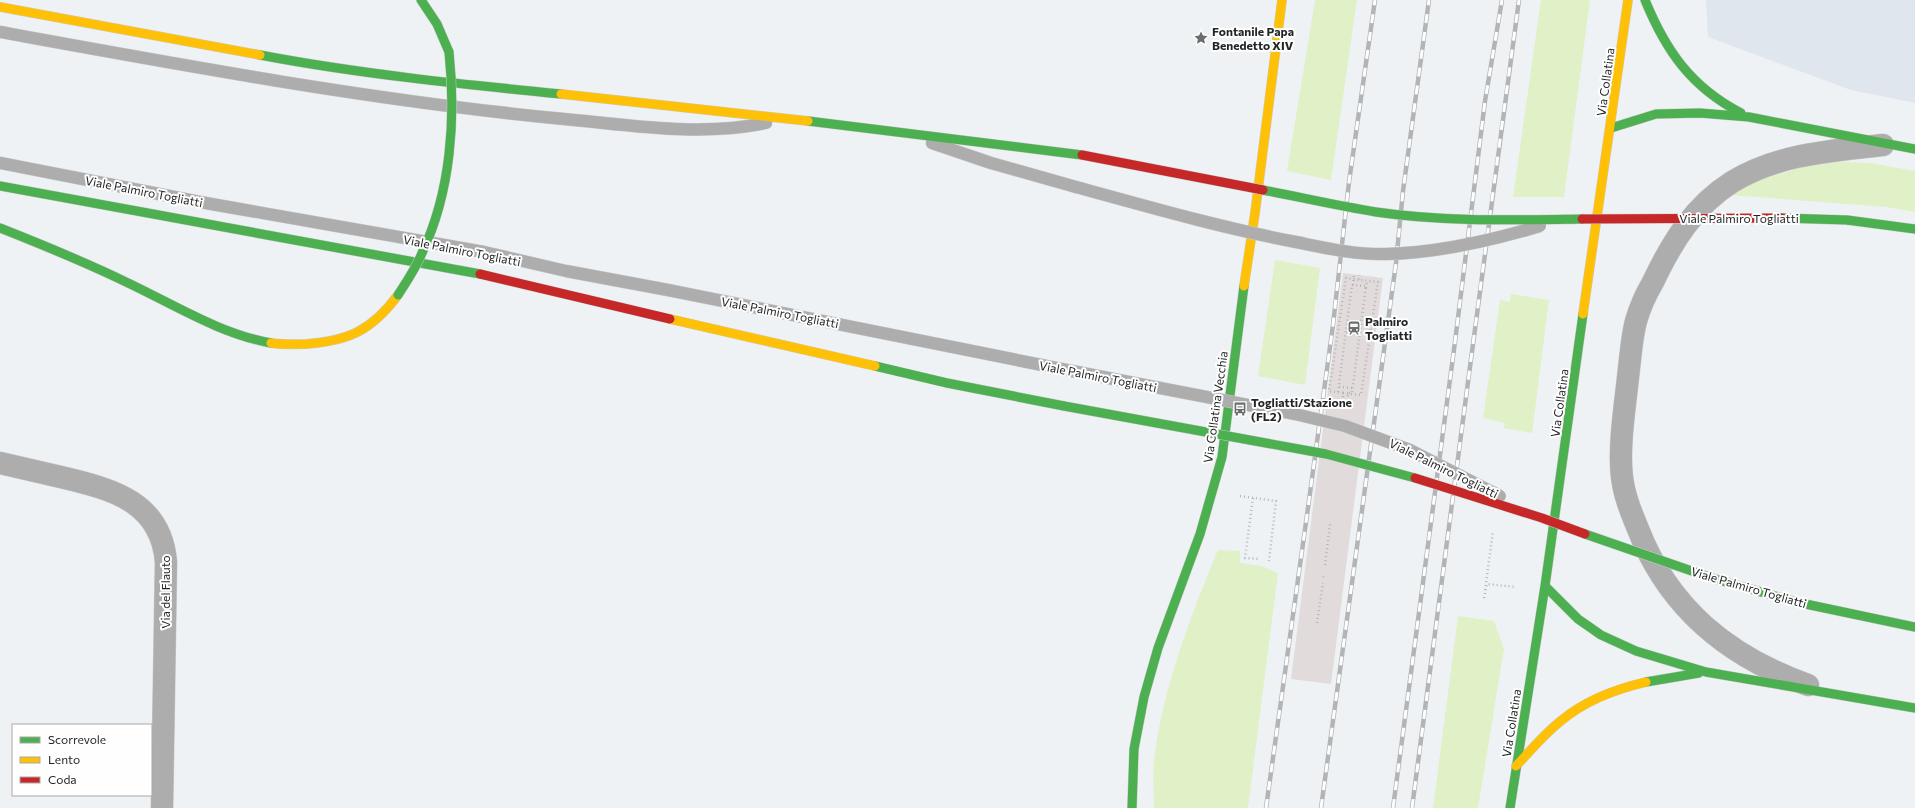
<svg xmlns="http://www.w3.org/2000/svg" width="1915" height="808" font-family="Commissioner,sans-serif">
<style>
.built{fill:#e0e6ee}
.green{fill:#e0f0c7}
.building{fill:#e2dbdb}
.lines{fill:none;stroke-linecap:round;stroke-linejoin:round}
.lane-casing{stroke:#cbcdcf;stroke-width:13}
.street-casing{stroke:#cbcdcf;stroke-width:23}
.fast-casing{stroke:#cbcdcf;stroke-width:10}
.slow-casing{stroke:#cbcdcf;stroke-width:10}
.jam-casing{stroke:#cbcdcf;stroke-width:10}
.path{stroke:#b4b5b6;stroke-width:2.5;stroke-dasharray:1 3;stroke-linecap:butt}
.lane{stroke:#aeadad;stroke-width:12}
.street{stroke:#aeadad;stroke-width:22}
.fast{stroke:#4caf50;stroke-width:9}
.slow{stroke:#ffc107;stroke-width:9}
.jam{stroke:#c62828;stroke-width:9}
.rail-casing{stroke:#b3b4b5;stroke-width:4.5}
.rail{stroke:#fefefe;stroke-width:3;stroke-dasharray:9;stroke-linecap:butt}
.lane-bridge-casing{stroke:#cbcdcf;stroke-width:13;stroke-linecap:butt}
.fast-bridge-casing{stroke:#cbcdcf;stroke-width:10;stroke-linecap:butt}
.jam-bridge-casing{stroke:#cbcdcf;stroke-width:10;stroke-linecap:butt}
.lane-bridge{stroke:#aeadad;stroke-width:12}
.fast-bridge{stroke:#4caf50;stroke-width:9}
.jam-bridge{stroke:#c62828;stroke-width:9}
.labels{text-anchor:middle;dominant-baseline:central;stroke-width:4;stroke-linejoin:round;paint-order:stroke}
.poi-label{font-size:12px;font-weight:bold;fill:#242527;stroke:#fefefe;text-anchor:start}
.street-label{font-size:12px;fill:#242527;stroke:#fefefe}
</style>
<rect width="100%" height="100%" fill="#eff2f5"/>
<path class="built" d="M1706,0H1915V103L1851,90L1708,37Z"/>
<path class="green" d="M1315,0H1357L1331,180L1287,171Z
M1541,0H1590L1564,197H1513Z
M1826,161L1870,163L1915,171V212L1886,207L1730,195L1750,183L1802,167Z
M1275,260L1320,268L1305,385L1258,376Z
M1511,294L1549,300L1532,433L1503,428L1505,423L1483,418L1500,300L1510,302Z
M1218,550L1240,551V563L1261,566L1278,573L1248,808H1154C1154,790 1152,771 1155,753C1165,682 1191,615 1218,550Z
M1458,616L1494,621L1504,649L1478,808H1433Z"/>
<path class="building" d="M1343,273L1383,278L1331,684L1291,679Z"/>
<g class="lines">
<g class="lane-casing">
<path id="lane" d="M0,32C187,66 375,101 564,119C631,125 699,137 766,123
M932,143L991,163L1076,187
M0,163L200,202L484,252L566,271L668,290L1072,371"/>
</g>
<g class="street-casing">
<path id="street" d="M0,463C22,468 44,473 65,478C115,490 161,503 166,562L162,808
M1808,685C1729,657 1669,609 1638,529C1631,512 1624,495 1622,477C1618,446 1626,400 1629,368C1631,352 1632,336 1636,321C1640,307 1646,294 1653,282C1672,242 1694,206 1732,182C1778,154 1830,151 1883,145"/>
</g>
<g class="fast-casing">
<path id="fast" d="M421,0L437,24L449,52
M1645,0C1666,51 1691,87 1741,113
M260,55C360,74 460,84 561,94
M808,121L1082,155
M1611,128L1656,114L1700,113L1749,117L1915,149
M0,186L480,274
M1847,220L1915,229
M0,228C43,245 85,262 126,282C173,304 220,334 271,343
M875,366L947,383L1064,406
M1545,586L1578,619L1601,635L1636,651L1706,672L1915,708
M1796,602L1915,627
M1646,682L1699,673
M1132,808L1134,749L1144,697L1158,648L1200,534L1222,457L1244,286
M1510,808L1545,586L1583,314"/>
</g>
<g class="slow-casing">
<path id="slow" d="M0,7L260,55
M561,94L808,121
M1244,286L1255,213L1282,0
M1583,314L1628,0
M670,319L875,366
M271,343C283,345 294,344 306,344C349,341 372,330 398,295
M1516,766C1531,750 1545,733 1562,720C1586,700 1616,689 1646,682"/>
</g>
<g class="jam-casing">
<path id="jam" d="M480,274L670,319"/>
</g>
<path class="path" d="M1353,285L1354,274
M1366,288L1367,281
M1339,387L1353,388
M1338,392L1352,285L1366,286L1352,393H1348V398
M1343,393L1361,395L1378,282L1359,280V275
M1343,397V393L1329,391L1346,278L1359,280
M1240,496L1276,501L1269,561
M1253,498L1245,558L1259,559
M1325,565L1330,524
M1323,577L1324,576
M1485,590L1493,531
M1484,598L1487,584L1516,587
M1317,623L1323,583"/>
<use href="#lane" class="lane"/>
<use href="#street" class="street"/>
<use href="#fast" class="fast"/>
<use href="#slow" class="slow"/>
<use href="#jam" class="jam"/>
<g class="rail-casing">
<path id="rail" d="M1266,808L1307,515L1333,325L1349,182L1375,0
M1321,808L1396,263L1403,191L1429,0
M1393,808L1455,342L1485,101L1502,0
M1412,808C1448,539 1482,269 1519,0"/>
</g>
<use href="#rail" class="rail"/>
<g class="lane-bridge-casing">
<path id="lane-bridge" d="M1076,187C1149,207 1222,228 1296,242C1326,248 1356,255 1386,254C1439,253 1490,241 1540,226
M1072,371L1295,414L1345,426L1410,450L1500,496"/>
</g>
<g class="fast-bridge-casing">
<path id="fast-bridge" d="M1263,190C1300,197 1338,206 1376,212C1444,222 1514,220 1582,219
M1782,218L1847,220
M398,295C407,281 416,268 422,253C451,192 456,118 449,52
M1064,406L1326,454L1415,478
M1585,534L1712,578L1796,602"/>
</g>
<g class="jam-bridge-casing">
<path id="jam-bridge" d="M1082,155L1263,190
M1582,219L1782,218
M1415,478L1542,518L1585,534"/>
</g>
<use href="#lane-bridge" class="lane-bridge"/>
<use href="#fast-bridge" class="fast-bridge"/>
<use href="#jam-bridge" class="jam-bridge"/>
</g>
<defs>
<g id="sight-bare" transform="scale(1.08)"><path d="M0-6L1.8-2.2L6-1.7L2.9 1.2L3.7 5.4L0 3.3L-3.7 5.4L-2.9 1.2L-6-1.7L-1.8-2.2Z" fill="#6b6d6f" stroke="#fefefe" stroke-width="2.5" paint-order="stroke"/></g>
<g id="station-bare" transform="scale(1.08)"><path d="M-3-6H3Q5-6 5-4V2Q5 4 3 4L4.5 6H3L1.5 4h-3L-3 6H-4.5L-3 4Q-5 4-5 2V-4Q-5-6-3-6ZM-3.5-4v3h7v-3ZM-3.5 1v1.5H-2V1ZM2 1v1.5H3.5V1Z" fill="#6b6d6f" stroke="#fefefe" stroke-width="2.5" paint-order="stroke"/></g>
<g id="bus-bare" transform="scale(1.08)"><path d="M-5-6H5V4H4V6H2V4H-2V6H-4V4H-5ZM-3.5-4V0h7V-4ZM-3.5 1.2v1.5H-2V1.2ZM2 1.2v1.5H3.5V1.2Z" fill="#6b6d6f" stroke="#fefefe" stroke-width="2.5" paint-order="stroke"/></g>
</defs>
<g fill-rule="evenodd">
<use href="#sight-bare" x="1201" y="38"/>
<use href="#station-bare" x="1354" y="328"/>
<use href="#bus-bare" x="1240" y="409"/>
</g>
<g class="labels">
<g class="poi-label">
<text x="1212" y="31">Fontanile Papa<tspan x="1212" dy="14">Benedetto XIV</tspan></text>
<text x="1365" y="321">Palmiro<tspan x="1365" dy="14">Togliatti</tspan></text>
<text x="1251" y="402">Togliatti/Stazione<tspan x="1251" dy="14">(FL2)</tspan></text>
</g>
<g class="street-label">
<text transform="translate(1605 82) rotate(-82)">Via Collatina</text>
<text transform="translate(144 191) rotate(11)">Viale Palmiro Togliatti</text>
<text x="1739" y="218">Viale Palmiro Togliatti</text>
<text transform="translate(462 250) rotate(11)">Viale Palmiro Togliatti</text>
<text transform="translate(780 312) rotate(11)">Viale Palmiro Togliatti</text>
<text transform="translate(1098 376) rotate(11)">Viale Palmiro Togliatti</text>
<text transform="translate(1559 403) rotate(-82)">Via Collatina</text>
<text transform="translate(1215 407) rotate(-82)">Via Collatina Vecchia</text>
<text transform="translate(1444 468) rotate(26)">Viale Palmiro Togliatti</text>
<text transform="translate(1749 587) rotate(16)">Viale Palmiro Togliatti</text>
<text transform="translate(165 592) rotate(-90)">Via del Flauto</text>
<text transform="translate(1511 723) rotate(-81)">Via Collatina</text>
</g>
</g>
<rect x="12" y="724" width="140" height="72" fill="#fefefe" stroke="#a7a7a8"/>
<rect x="20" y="737" width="20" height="6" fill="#4caf50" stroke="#a7a7a8"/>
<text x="48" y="744" font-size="12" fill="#242527">Scorrevole</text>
<rect x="20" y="757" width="20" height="6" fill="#ffc107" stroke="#a7a7a8"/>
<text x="48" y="764" font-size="12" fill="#242527">Lento</text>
<rect x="20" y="777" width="20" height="6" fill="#c62828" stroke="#a7a7a8"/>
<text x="48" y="784" font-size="12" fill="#242527">Coda</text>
</svg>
